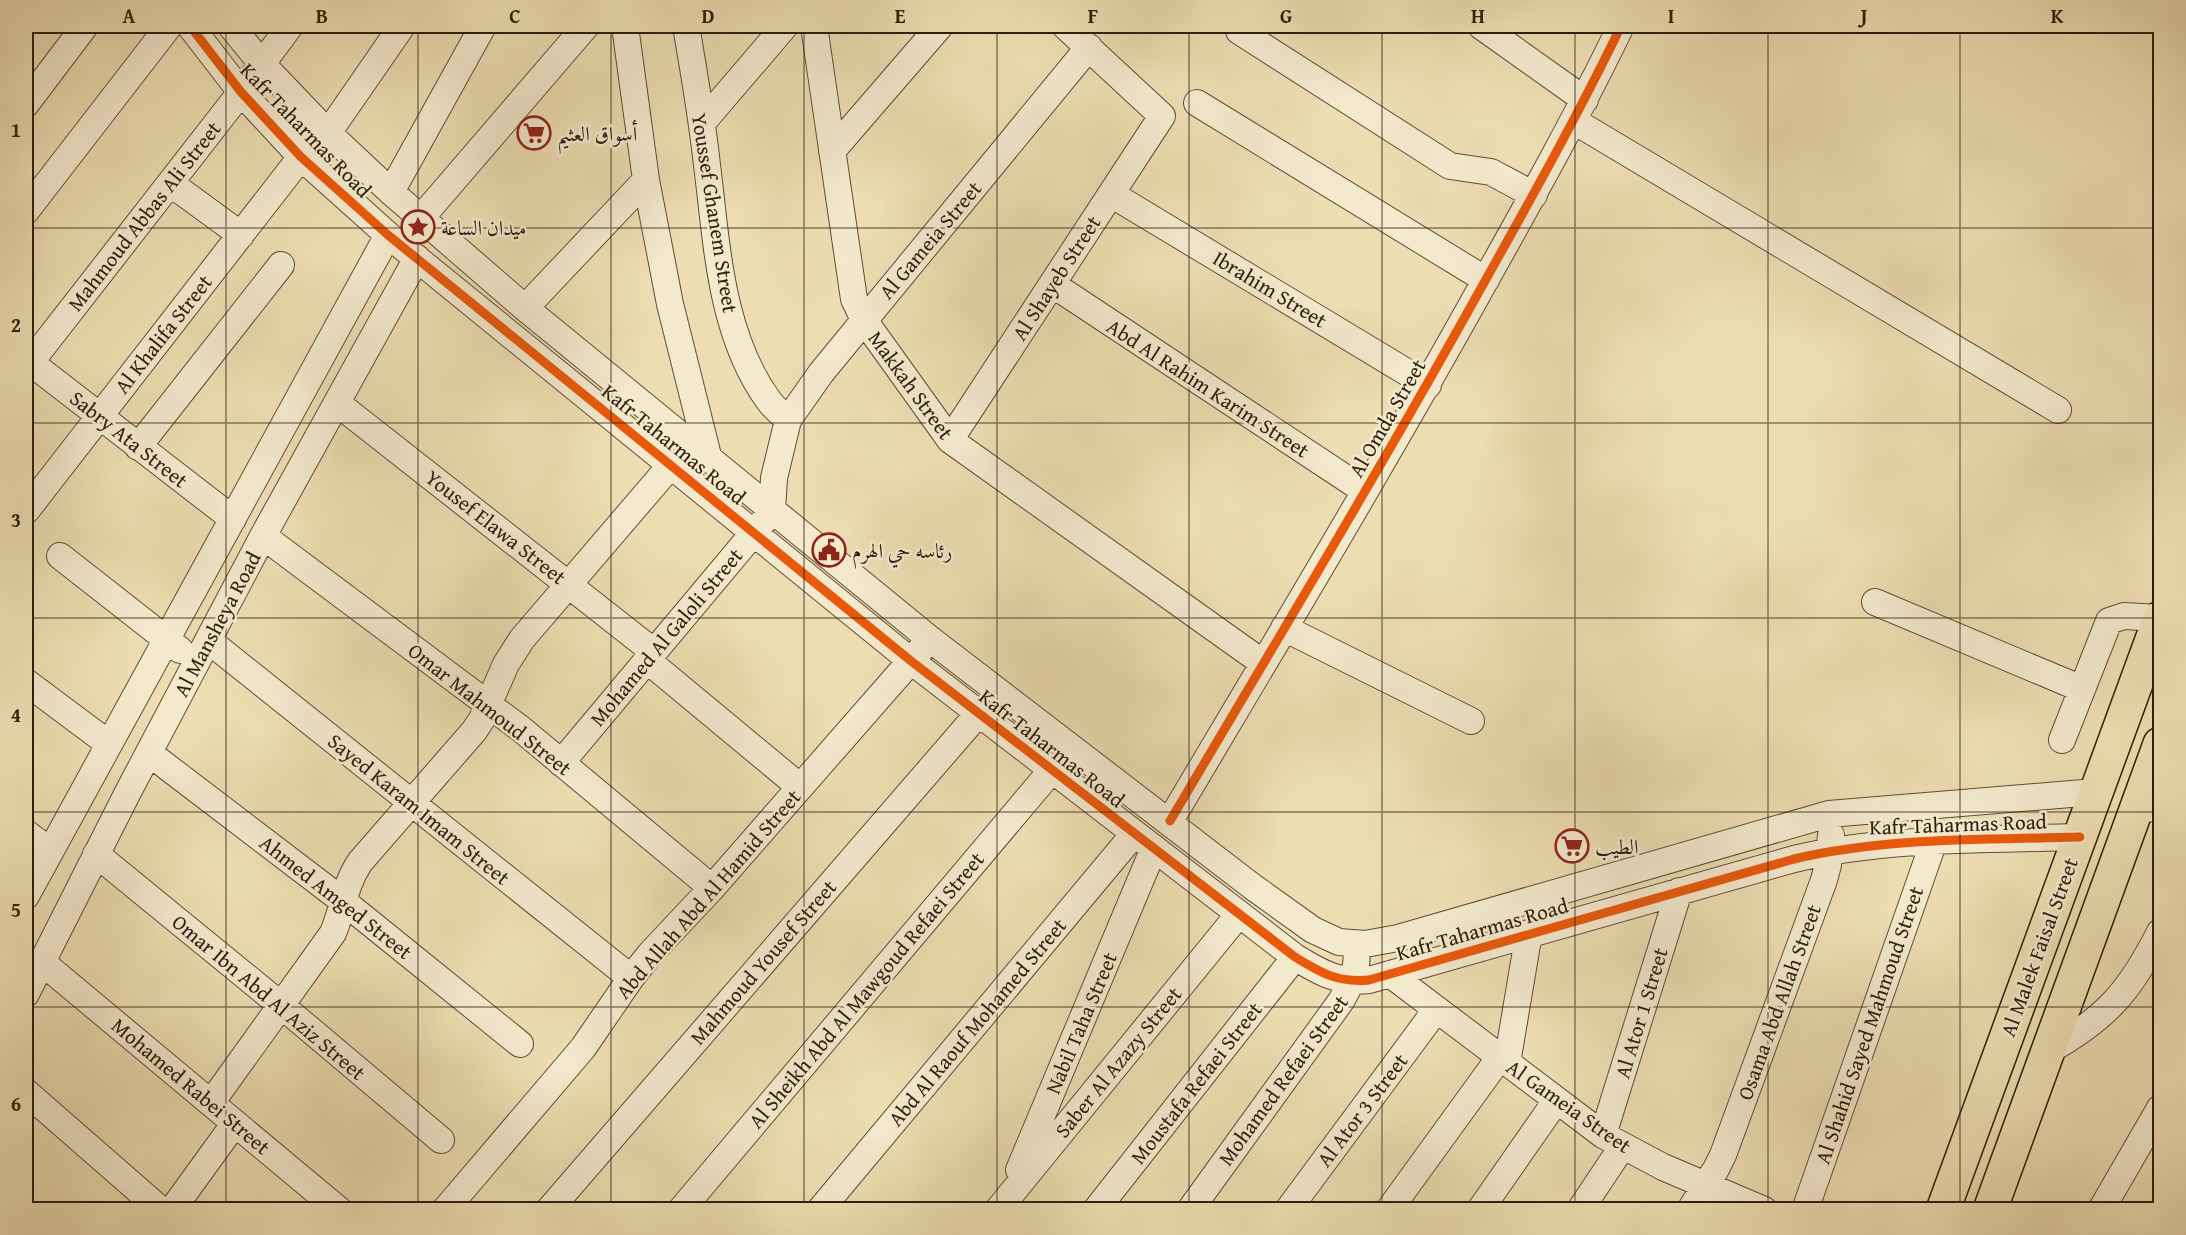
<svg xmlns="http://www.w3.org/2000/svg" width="2186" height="1235" font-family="'Gentium Book Plus',Amiri,serif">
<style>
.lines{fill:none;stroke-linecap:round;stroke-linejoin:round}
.minor-casing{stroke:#5e4d37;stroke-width:28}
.major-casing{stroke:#2e1d0e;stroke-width:36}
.minor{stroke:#f3e9cd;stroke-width:26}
.major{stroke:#edddb2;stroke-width:33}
.cycleway-casing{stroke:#f3e9cd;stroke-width:13}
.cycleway{stroke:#e8590c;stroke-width:9}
.grid{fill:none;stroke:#2e1d0e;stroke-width:1.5;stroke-opacity:0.55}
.labels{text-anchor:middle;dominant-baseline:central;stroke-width:5;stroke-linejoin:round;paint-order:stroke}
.street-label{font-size:21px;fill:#2e1d0e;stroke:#f3e9cd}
.poi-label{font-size:21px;fill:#2e1d0e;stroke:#f3e9cd;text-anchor:start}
.neatline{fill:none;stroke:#2e1d0e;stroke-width:2}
.grid-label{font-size:20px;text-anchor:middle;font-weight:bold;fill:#2e1d0e}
</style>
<rect width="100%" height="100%" fill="#edddb2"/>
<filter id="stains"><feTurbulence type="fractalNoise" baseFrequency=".00333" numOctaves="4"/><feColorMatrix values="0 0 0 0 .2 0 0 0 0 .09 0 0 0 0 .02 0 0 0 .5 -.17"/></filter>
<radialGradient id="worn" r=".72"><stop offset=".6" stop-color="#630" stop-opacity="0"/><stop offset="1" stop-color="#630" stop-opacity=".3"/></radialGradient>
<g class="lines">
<g class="minor-casing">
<path id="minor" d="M190,26L241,92L301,157L388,235L911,661L1295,957C1321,973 1338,983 1369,980L1794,859C1888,837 1985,840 2080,837
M231,26L262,64L328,133L391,192L525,308L930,639L1253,887L1313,930L1339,942L1365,944L1398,938L1829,814L2095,792
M625,26L646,180L670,304L709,460
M686,26C694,72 702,119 707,165C717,244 720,334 769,401C774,408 782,414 788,420
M814,26L854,299L864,320L950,440L1263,663
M1481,26L1585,100
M1239,31L1450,166L1491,172L1534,195
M1197,103L1486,280
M26,104L85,26
M1574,121L2058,410
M702,123L785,26
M328,133L402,26
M832,151L940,26
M170,183L241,235
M391,192L483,26
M1111,194L1428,385
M26,211L169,26
M421,218L586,26
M1052,284L1365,491
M525,308L646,180
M26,359L233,519
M26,368L241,92L290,26
M337,403L654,652
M950,440L1162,116L1065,26
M138,447L281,265
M26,511L301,157
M263,536L521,729L712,888
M60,556L180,650
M1875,602L2082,689
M1284,628L1471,721
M208,640L631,978
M647,660L800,787
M26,682L109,744
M2062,740L2109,621L2124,616L2160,618
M149,753L343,901L520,1044
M561,763L772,511L774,478L788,420L821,373L1089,47
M2137,810L2160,807
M1170,821C1276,642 1384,463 1485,281C1532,197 1579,113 1621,26
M26,833L50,851
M96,854L282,1006L441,1140
M26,896L388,235
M43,963L339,1210
M1390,974L1603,1135L1663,1167L1764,1210
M26,994L127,794L263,536L417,258
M2048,1051C2107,1018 2130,991 2160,932
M1507,1063L1529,933
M26,1092L161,1210
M211,1103L333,933C343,909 345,884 360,862L474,731L482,719L506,664L522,639L671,465
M1603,1135L1679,891
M1019,1170L1154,848
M172,1210L235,1123
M445,1210L583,1048L631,978L650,954L712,888L922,648
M549,1210L978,714
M681,1210L1051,771
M820,1210L1134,834
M998,1210L1239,914
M1096,1210L1295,957
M1190,1210L1341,1001C1353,981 1359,967 1356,944
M1288,1210L1436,1010
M1389,1210L1500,1057
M1480,1210L1556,1101
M1580,1210L1622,1147
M1690,1210L1716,1169L1723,1155L1824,880L1828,865L1831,835
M1805,1210L1934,841
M2101,1210L2160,1108"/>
</g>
<g class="major-casing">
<path id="major" d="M1943,1210L2160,618
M1990,1210L2160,744"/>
</g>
<use href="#minor" class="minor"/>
<use href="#major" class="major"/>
<g class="cycleway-casing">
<path id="cycleway" d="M190,26L241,92L301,157L388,235L911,661L1295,957C1321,973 1338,983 1369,980L1794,859C1888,837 1985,840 2080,837
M1170,821C1276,642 1384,463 1485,281C1532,197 1579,113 1621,26"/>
</g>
<use href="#cycleway" class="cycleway"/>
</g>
<path class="grid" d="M226,26V1210M418,26V1210M611,26V1210M804,26V1210M997,26V1210M1189,26V1210M1382,26V1210M1575,26V1210M1768,26V1210M1960,26V1210M26,228H2160M26,423H2160M26,618H2160M26,812H2160M26,1007H2160"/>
<defs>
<g id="supermarket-ring" transform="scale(1.725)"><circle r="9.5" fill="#f3e9cd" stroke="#8f2418" stroke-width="1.5"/><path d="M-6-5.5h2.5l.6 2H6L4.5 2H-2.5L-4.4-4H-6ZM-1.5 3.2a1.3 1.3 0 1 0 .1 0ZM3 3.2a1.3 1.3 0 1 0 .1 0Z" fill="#8f2418"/></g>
<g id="sight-ring" transform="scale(1.725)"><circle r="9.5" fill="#f3e9cd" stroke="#8f2418" stroke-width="1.5"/><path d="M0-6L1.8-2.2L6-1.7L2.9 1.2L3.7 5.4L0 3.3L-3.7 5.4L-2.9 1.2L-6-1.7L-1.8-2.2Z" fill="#8f2418"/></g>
<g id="civic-ring" transform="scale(1.725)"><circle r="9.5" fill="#f3e9cd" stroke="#8f2418" stroke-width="1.5"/><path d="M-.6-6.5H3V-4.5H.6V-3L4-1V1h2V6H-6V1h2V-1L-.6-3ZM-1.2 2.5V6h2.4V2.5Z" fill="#8f2418"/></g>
</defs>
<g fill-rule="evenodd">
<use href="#supermarket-ring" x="534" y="133"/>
<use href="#sight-ring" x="418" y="227"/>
<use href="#civic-ring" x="829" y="550"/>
<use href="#supermarket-ring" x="1572" y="846"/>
</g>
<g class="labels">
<g class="street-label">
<text transform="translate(306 130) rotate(46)">Kafr Taharmas Road</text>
<text transform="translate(715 213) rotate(81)">Youssef Ghanem Street</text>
<text transform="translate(144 216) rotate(-52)">Mahmoud Abbas Ali Street</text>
<text transform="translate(930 240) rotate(-50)">Al Gameia Street</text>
<text transform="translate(1056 278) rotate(-57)">Al Shayeb Street</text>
<text transform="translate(1270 289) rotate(31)">Ibrahim Street</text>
<text transform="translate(163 334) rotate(-52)">Al Khalifa Street</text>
<text transform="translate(911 385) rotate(54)">Makkah Street</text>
<text transform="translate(1208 388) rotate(33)">Abd Al Rahim Karim Street</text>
<text transform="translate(1387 418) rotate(-60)">Al Omda Street</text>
<text transform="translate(129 439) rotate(38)">Sabry Ata Street</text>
<text transform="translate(674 444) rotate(39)">Kafr Taharmas Road</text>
<text transform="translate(496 527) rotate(38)">Yousef Elawa Street</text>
<text transform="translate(217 624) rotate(-62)">Al Mansheya Road</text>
<text transform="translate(666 637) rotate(-50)">Mohamed Al Galoli Street</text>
<text transform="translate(490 709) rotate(38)">Omar Mahmoud Street</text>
<text transform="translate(1052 748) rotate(38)">Kafr Taharmas Road</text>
<text transform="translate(419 809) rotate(39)">Sayed Karam Imam Street</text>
<text transform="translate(1958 824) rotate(-2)">Kafr Taharmas Road</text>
<text transform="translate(708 894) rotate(-49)">Abd Allah Abd Al Hamid Street</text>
<text transform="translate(336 897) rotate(38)">Ahmed Amged Street</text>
<text transform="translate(1482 929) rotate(-16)">Kafr Taharmas Road</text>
<text transform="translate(2039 947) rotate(-70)">Al Malek Faisal Street</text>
<text transform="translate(763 962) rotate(-49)">Mahmoud Yousef Street</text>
<text transform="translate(866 990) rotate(-50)">Al Sheikh Abd Al Mawgoud Refaei Street</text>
<text transform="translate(269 997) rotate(40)">Omar Ibn Abd Al Aziz Street</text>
<text transform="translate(1779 1002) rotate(-70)">Osama Abd Allah Street</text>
<text transform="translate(1641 1013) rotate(-73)">Al Ator 1 Street</text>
<text transform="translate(977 1022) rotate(-50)">Abd Al Raouf Mohamed Street</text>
<text transform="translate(1081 1023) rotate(-67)">Nabil Taha Street</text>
<text transform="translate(1869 1025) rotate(-71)">Al Shahid Sayed Mahmoud Street</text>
<text transform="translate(1118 1062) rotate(-51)">Saber Al Azazy Street</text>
<text transform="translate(1283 1080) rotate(-54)">Mohamed Refaei Street</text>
<text transform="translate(1196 1083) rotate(-52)">Moustafa Refaei Street</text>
<text transform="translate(191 1086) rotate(40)">Mohamed Rabei Street</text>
<text transform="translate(1569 1106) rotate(35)">Al Gameia Street</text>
<text transform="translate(1362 1110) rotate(-53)">Al Ator 3 Street</text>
</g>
<g class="poi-label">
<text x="557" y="133">أسواق العثيم</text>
<text x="441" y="227">ميدان الساعة</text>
<text x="852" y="550">رئاسه حي الهرم</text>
<text x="1595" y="846">الطيب</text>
</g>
</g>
<rect width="2186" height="1235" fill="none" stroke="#edddb2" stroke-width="66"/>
<rect x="33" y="33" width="2120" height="1169" class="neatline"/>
<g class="grid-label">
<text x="129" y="23">A</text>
<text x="322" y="23">B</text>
<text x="515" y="23">C</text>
<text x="708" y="23">D</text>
<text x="900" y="23">E</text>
<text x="1093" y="23">F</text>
<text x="1286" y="23">G</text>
<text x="1478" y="23">H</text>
<text x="1671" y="23">I</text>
<text x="1864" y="23">J</text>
<text x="2057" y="23">K</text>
<text x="16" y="137">1</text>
<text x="16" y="332">2</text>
<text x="16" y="527">3</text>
<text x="16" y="722">4</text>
<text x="16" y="917">5</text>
<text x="16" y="1111">6</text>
</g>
<rect width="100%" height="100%" filter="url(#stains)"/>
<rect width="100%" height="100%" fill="url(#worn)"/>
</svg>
